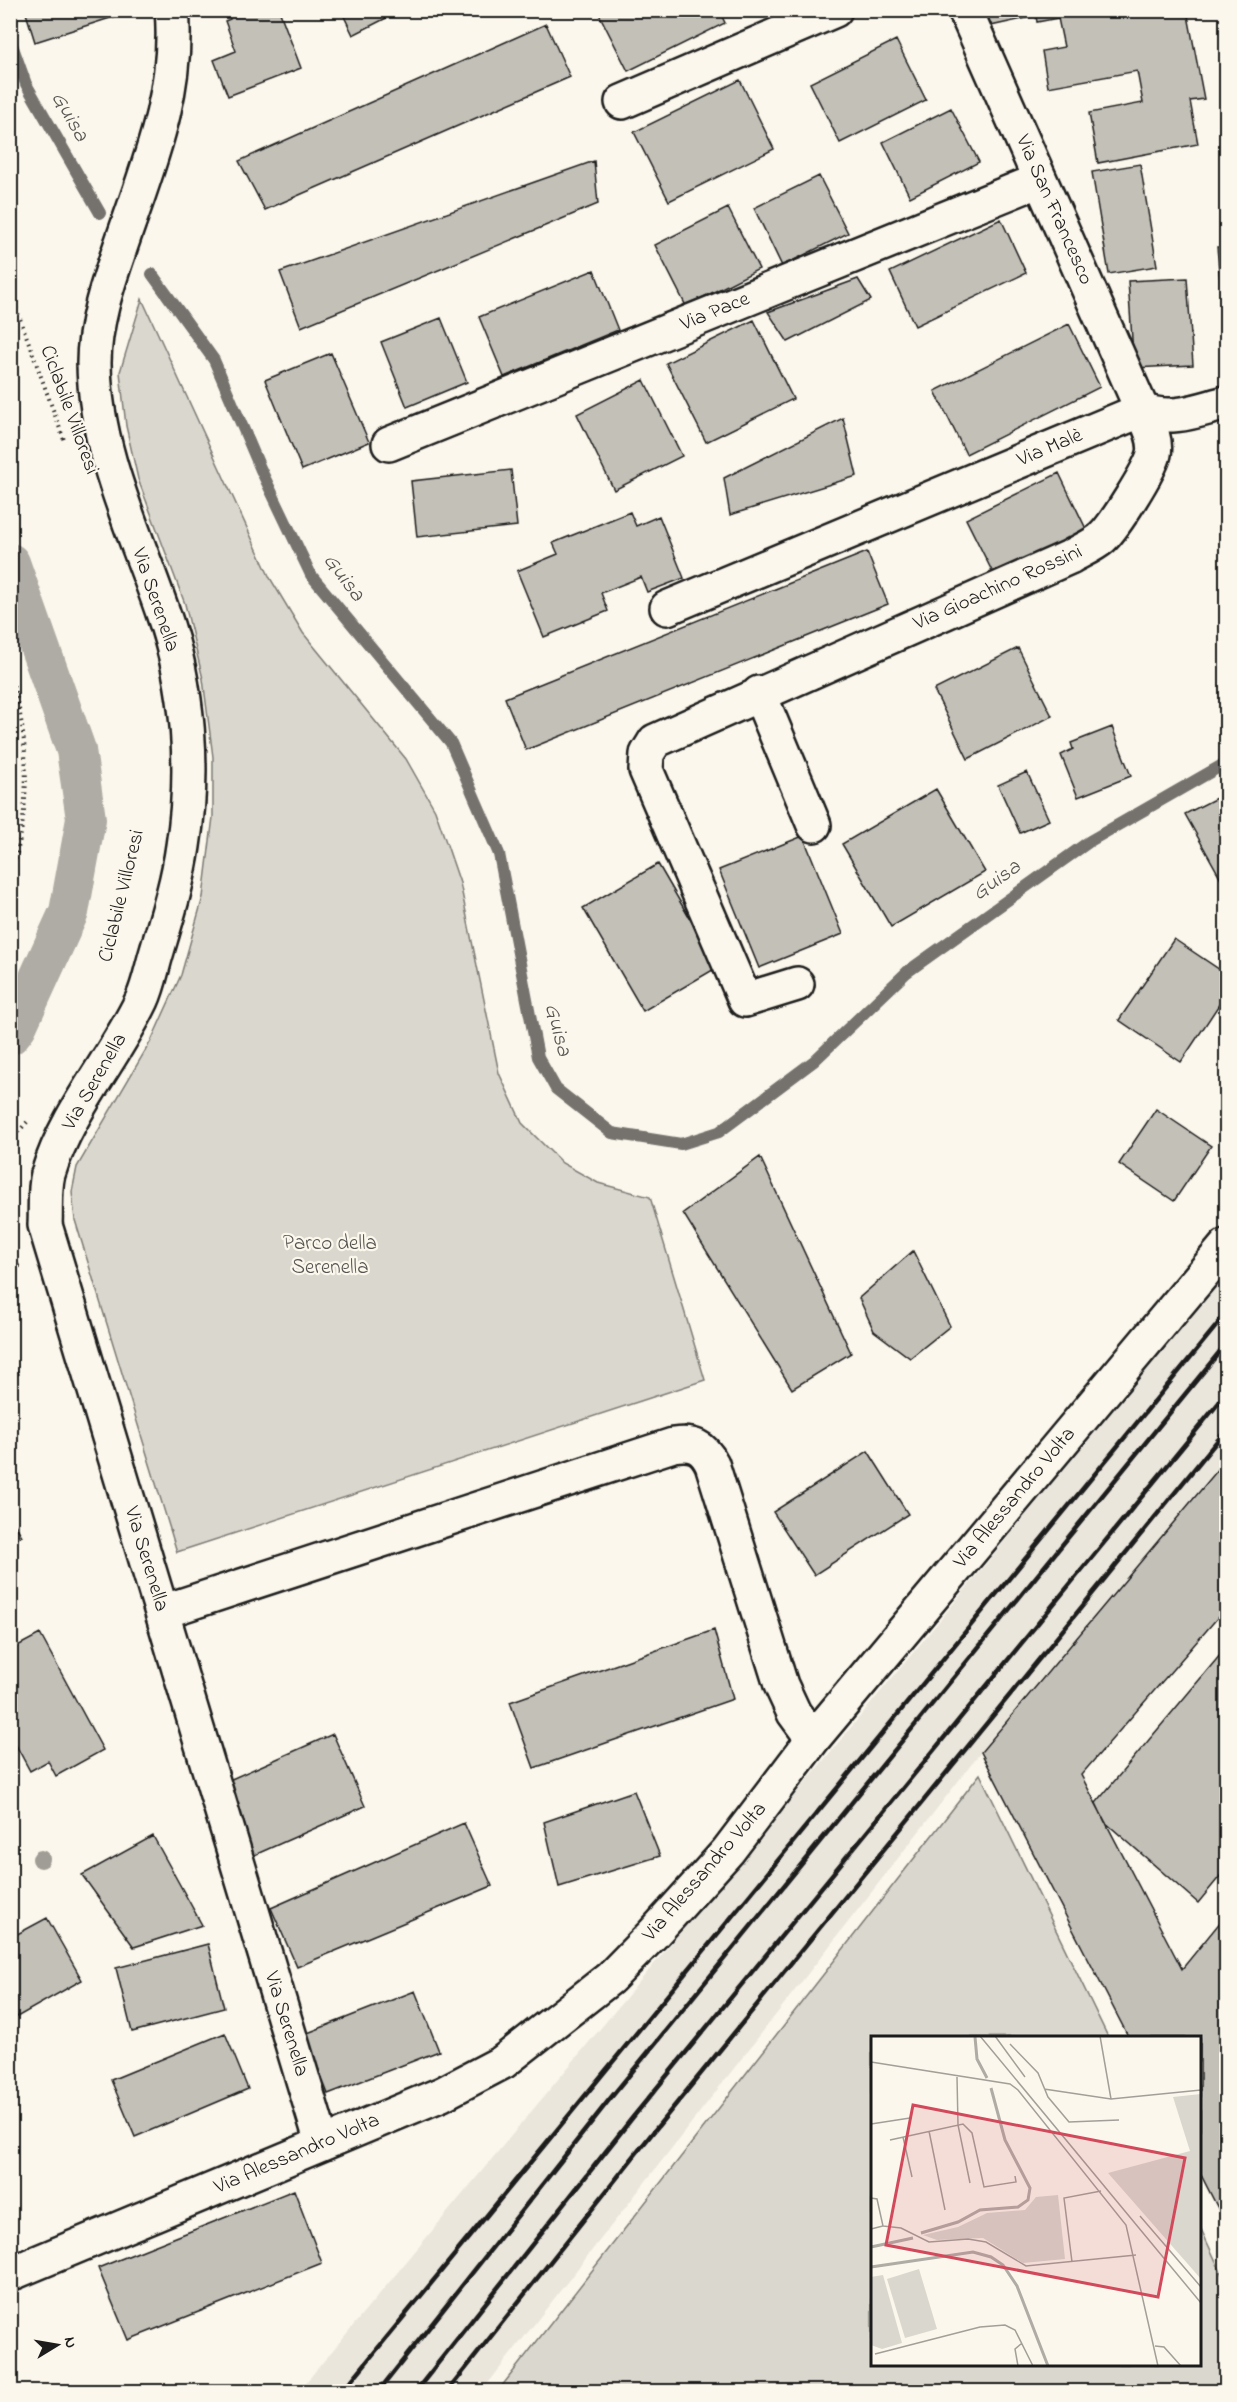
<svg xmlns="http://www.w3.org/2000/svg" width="1237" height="2402" font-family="'Indie Flower',sans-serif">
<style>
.built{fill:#eae6dc}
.green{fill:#dad7ce;stroke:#7b7a75;stroke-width:1.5}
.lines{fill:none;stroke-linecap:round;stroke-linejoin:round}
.stream{stroke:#74726e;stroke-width:12}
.canal{stroke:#afaca5;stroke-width:40}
.building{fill:#c3c0b8;stroke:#1c1c1c;stroke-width:1.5}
.minor-casing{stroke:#1c1c1c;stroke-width:38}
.path{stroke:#1c1c1c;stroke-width:4;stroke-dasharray:1.5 4.5;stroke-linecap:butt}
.minor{stroke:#fbf7ec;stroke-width:33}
.rail{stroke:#1c1c1c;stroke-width:4.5}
.tree{fill:#a09d97}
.labels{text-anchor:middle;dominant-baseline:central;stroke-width:4.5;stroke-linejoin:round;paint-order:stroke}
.street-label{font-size:21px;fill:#1c1c1c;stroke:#fbf7ec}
.park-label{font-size:21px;fill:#555451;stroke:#fbf7ec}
.water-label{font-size:22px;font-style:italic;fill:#575653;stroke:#fbf7ec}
.inset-river{fill:none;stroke:#afaca5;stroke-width:3}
.inset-road{fill:none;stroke:#a29f99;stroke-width:1.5}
.view{fill:#d1495b;fill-opacity:0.15;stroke:#d1495b;stroke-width:3}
.inset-edge{fill:none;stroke:#1c1c1c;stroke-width:3}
</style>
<rect width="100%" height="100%" fill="#fbf7ec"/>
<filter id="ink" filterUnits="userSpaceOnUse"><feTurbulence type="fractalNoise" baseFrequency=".0167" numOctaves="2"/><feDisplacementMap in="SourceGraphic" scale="12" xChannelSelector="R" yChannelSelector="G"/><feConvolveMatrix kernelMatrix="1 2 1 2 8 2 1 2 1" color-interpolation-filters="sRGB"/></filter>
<g filter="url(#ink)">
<path class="built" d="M1226,1271V1460L981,1752L482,2391L298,2392L922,1642Z"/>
<path class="green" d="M142,299L270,578L303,633L406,759L435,810L460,883L499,1073L522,1123L562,1163L598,1183L650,1197L705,1380L177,1552L75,1220L72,1192L77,1167L151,1041L181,975L203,897L213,817V757L203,679L185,604L138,479L126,426L120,372Z
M980,1774L1108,2037L872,2038V2364H1200V2227L1226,2283V2391H498Z"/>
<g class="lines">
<path class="stream" d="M10,39L26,84L100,213
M152,274L214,360L261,470L311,575L451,743L499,854L538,1057L556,1089L612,1133L681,1144L719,1132L814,1061L907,972L1090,841L1226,763"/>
<path class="canal" d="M10,563L76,750L86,819L69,912L17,1026L10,1035"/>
</g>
<path class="building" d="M25,10H128L129,12L35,42Z
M227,10H279L301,68L228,96L214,60L236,51L225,21L230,19Z
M341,10H402L353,35Z
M597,10H719L725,23L628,71Z
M982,10H1187L1204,99L1190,101L1198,144L1098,163L1089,113L1143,103L1137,71L1048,87L1042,51L1064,47L1058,18L1037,22L1036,16L986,27Z
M546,24L570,77L265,210L239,161Z
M896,40L926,100L840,143L810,83Z
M740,80L774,149L669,201L634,132Z
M951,108L979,162L910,197L883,142Z
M594,161L598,204L301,327L280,272Z
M1140,164L1157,266L1109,274L1092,172Z
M819,176L848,233L782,266L754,208Z
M728,208L759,269L686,306L655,245Z
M1001,219L1026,273L915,326L890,272Z
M1217,247H1226V339H1225Z
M594,270L618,330L504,377L479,317Z
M1187,278L1193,365L1134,368L1128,281Z
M858,279L871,300L788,342L768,312Z
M441,318L467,382L407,407L381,342Z
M754,320L793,399L706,442L666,363Z
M1069,324L1100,387L966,454L935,391Z
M331,353L369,442L302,470L265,380Z
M644,380L682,456L614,490L577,414Z
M843,418L857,476L730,515L724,478Z
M511,470L517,526L417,537L411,481Z
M1059,473L1088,533L996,579L966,519Z
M630,512L636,526L659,516L684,578L647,592L641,577L601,593L608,611L544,637L517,571L558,554L553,543Z
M867,552L888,604L526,750L505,698Z
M1018,648L1052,716L968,759L934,690Z
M1112,727L1131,776L1078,797L1061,755L1073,749L1071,743Z
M1027,772L1049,820L1020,833L998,785Z
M936,789L985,872L891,927L842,844Z
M1226,793V883L1224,884L1185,814Z
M803,836L843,934L759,968L719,870Z
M658,864L718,967L643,1011L583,908Z
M1174,939L1226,974V994L1181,1062L1119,1020Z
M1156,1109L1211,1146L1174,1201L1119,1164Z
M760,1157L851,1353L792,1389L683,1213Z
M10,1251L20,1267L10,1273Z
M913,1251L950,1326L910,1358L874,1331L859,1298Z
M10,1361L19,1374L10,1379Z
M868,1451L908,1514L814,1575L773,1512Z
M1226,1460V1608L1081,1775L1182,1969L1226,1915V2224L1200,2173V2038H1129L981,1752Z
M10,1516L22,1536L10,1542Z
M714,1630L733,1699L534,1768L510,1702Z
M40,1634L103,1750L56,1776L48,1761L30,1771L10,1734V1650Z
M1226,1648V1869L1198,1903L1105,1822L1096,1803Z
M333,1734L365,1806L250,1857L218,1785Z
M634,1791L660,1856L559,1887L544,1822Z
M464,1823L492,1886L297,1967L271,1908Z
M153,1836L202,1925L134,1947L82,1875Z
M47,1918L82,1980L10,2021V1938Z
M208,1944L224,2008L132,2032L116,1968Z
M415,1991L439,2051L328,2094L305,2034Z
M225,2033L248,2089L135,2137L111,2080Z
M294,2190L322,2263L128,2340L98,2268Z"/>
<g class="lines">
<g class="minor-casing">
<path id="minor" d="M172,10C180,95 145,173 119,251C107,286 94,325 94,363C95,452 135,531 163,613C189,687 195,770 183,846C178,882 167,917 157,951C152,967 149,985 142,1000C114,1059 67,1111 48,1174C44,1190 46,1209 45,1225L322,2143
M622,102L835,10
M389,444L1040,180
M667,608L1142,410C1171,422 1198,410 1226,403
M759,693L814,825
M797,984L745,1000L646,770L647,754L655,741L1070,557C1080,551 1093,546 1102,538C1114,527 1150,470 1154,454C1157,439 1148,424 1142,410L965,10
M162,1612L673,1445C693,1442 703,1446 712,1464L781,1685L794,1713L813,1739
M10,2274L442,2094L503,2062L610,1978L653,1934L728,1851L813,1739L1226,1246"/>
</g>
<path class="path" d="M10,291L64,440
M10,674C31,741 31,812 10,878
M10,1141L28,1121"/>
<use href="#minor" class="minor"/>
<path class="rail" d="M342,2392L1226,1314
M378,2392L609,2100L1226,1344
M415,2392L633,2117L1226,1394
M447,2392L654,2131L1226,1430"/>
</g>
<circle class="tree" cx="41" cy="1859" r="9"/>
</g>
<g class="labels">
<g class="street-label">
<text transform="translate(1054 210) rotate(66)">Via San Francesco</text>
<text transform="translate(715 312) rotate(-22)">Via Pace</text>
<text transform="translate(69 410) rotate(70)">Ciclabile Villoresi</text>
<text transform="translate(1050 448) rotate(-23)">Via Malè</text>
<text transform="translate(998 588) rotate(-24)">Via Gioachino Rossini</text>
<text transform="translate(155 600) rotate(71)">Via Serenella</text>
<text transform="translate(122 896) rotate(-76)">Ciclabile Villoresi</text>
<text transform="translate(95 1082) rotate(-60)">Via Serenella</text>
<text transform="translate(1015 1498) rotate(-50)">Via Alessandro Volta</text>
<text transform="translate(146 1559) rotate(73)">Via Serenella</text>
<text transform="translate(705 1872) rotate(-49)">Via Alessandro Volta</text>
<text transform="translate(286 2024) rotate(73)">Via Serenella</text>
<text transform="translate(297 2154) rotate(-23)">Via Alessandro Volta</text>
</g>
<g class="park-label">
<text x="330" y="1244">Parco della<tspan x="330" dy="24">Serenella</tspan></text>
</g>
<g class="water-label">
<text transform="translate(69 117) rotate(60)">Guisa</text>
<text transform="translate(343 578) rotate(53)">Guisa</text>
<text transform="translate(997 881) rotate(-36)">Guisa</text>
<text transform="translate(557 1030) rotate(75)">Guisa</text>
</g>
</g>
<g transform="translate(871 2036)">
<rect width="330" height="330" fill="#fbf7ec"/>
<path d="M330,58V243L237,137L319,115L302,61ZM187,159L194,223L152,227L112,202L66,204L52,199L87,191L116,177L154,174L165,161ZM48,233L66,293L34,302L16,243ZM12,239L31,307L11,313L0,309V241Z" fill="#dad7ce"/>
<path class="inset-river" d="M104,1L106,23L116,42M50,197L87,186L109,174L147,171L157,164L159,152L134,104L120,52M0,211L42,202M0,231L102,216L120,221L132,229L146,250L177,330"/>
<path class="inset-road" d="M109,0L330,267M124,0L154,41M229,0L240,63M139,8L167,37L177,61L198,86L248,84M0,26L139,48L147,54L255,189L287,330M86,41L87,89L99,147M173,53L240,63L330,54M0,88L39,82M58,95L74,174M32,101L41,141M19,104L92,88L101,97L113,151L145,146L144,140M0,162L6,163L12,190L0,193M269,180L330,251M12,190L30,192L58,206L97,203L115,206L155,230L265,219M201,226L193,162L230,155M284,310L293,311L310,330M4,318L109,291L134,289L144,294L162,330M147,330L144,313L151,307"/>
<path class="view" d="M42,69L314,122L287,261L15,209Z"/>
<rect width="330" height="330" class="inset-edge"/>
</g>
<rect width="1237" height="2402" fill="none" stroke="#fbf7ec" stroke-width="36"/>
<rect x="18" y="18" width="1201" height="2366" fill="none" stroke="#1c1c1c" stroke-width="2" filter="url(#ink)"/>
<g transform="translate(57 2345) rotate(79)" stroke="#fbf7ec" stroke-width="4.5" paint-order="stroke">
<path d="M0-4.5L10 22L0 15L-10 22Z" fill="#1c1c1c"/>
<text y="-9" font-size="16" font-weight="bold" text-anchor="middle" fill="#1c1c1c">N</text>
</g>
</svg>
